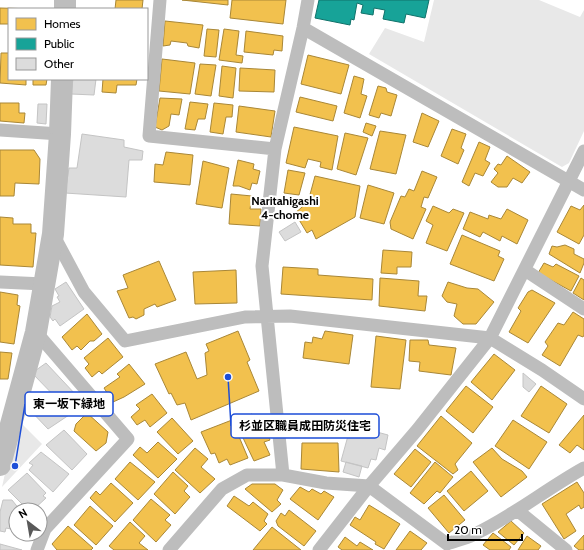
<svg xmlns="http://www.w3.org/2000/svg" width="584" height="550" font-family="Cabin,'Noto Sans JP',sans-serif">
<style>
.green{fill:#e8e8e8}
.homes{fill:#f2c14e;stroke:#a98737}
.public{fill:#17a398;stroke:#10726a}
.building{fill:#dcdcdc;stroke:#c4c4c4}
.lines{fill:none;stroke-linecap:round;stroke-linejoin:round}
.lane{stroke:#bdbdbd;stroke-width:13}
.street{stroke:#bdbdbd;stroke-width:22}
.labels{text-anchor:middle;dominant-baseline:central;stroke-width:4;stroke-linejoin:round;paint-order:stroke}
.neighbourhood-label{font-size:12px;font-weight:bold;fill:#000;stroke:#fff}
.leader{fill:none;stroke:#1d4ed8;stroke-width:1.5}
.callout-dot{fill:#1d4ed8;stroke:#fff;stroke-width:1.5}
.callout{fill:#fff;stroke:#1d4ed8;stroke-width:1.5}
.callout-label{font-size:12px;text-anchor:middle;font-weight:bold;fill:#000}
</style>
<rect width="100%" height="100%" fill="#fff"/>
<path class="green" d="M434,0H539L580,17L584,10V131L569,163L562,167L369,54L385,28L424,42Z
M17,419L42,444L2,487Z"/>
<path class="homes" d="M116,0H143L142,9H115Z
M182,0H228V5Z
M232,0H286L283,24L230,18Z
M0,8L37,9H9V24H0Z
M165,21L203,25L199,48L188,46L187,43L171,41L170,45L163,46Z
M207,29L219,30L216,57L204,56Z
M224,29L239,31L236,55L243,56L242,63L219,60Z
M246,31L283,36L282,51L274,50L273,55L244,52Z
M1,53H9V79H26V85L0,83Z
M308,55L349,65L341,94L301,84Z
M162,59L195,63L190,94L159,91Z
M200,64L216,65L211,96L195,94Z
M222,66L236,68L233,98L219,96Z
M240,68L275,70L274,92L239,91Z
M354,76L364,79L361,94L367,96L360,118L344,113Z
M33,79H47L46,85H33Z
M103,79H137L136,85H117L116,93L102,92Z
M378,86L386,88L387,92L397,95L391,116L381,113L379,118L369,115Z
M300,97L337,106L333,121L296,112Z
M160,98L182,99L179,115L171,114L169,126L162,130L155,127Z
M190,102L208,104L205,119H198L195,130L185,129Z
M0,103H19V113H25L24,123L0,121Z
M214,103L233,105L232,117H226L223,134L210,132Z
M239,106L275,111L271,137L236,132Z
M422,113L439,121L428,147L413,142Z
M366,123L376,126L372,136L363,132Z
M294,127L338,136L332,170L320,167L321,162L308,159L305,168L286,163Z
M452,129L466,134L461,148L464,150L458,164L441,156Z
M380,131L406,135L396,174L370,169Z
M345,133L368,138L356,175L337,169Z
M479,142L490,147L485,160L490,163L483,176L475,173L469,186L462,182Z
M0,150H34L40,159L39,184L15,183L14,196H0Z
M166,152L193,155L190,185L154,182L155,164L163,165Z
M507,156L530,172L522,183L513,178L507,187H498L491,182L498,173L494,169L498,164L501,165Z
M238,160L254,164L253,169L260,171L257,184L252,183L250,190L239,186H233Z
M203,161L229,168L222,208L196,204Z
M288,170L305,173L299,195L284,193Z
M422,171L437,177L428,198L424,197L421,207L426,209L413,239L391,229L390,222L401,196L405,197L409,189L414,191Z
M315,176L360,186L355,217L316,239L312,230L307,233L295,213L308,202Z
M368,185L394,193L384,224L360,218Z
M231,194L252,196L250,209H261L260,226L229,224Z
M584,205V235L579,244L557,232L571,206L580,210Z
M433,206L449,213L453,209L464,213L447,251L426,243L433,225L426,221Z
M507,209L528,220L517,244L502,236L500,241L483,232L480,237L463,229L470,212L488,219L489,215L501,219Z
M0,217L13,218V224H31V233H36L33,267L0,265Z
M462,235L500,251L498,256L504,259L494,281L450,264Z
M565,245L574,249V254L584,259V263L580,273L549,254L552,246L557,247Z
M383,250L412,252L411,267H397V274L381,273Z
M159,261L176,300L157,307L155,304L144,309V315L136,319L133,317L129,318L117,291L128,288L123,275Z
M544,263L553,267L556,264L579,276L571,291L538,273Z
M283,267L318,269V275L373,279L372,300L281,294Z
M236,270L237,303L195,304L193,272Z
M380,278L419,281L418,296H427L425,311L379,306Z
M581,278L584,280V300L573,293Z
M448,282L467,288L478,289L494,302L476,324H463L454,316L457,304L447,302L442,296Z
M532,290L555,303L528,343L509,332L521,311L518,308L528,292Z
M0,292L18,295L17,305L20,306L14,344L0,342Z
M573,312L584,319V335L583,337L578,335L560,366L542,355L548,346L545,342L558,323L564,325Z
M87,314L102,334L94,341H90L81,350L77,346L72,350L62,337Z
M238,331L250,360L247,362L259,391L191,420L185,403L177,405L171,393L169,394L155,364L186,352L197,379L207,375L205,353L209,351L206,344Z
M325,331L353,335L349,364L303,358L305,342L312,343L313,337L322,339Z
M376,336L406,340L400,389L371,387Z
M108,338L123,357L102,374L99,371L92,377L85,368L89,364L84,358Z
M410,340H428L429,345L456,348L451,375L419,371L420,362L409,361Z
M0,352L12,353L8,379H0Z
M494,354L515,370L492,400L471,382Z
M129,364L145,384L124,397L113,402L104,388L120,377L117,374Z
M466,386L493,407L473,433L446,411Z
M541,386L567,404L549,433L521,416Z
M152,394L167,413L150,427L145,420L137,425L131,417L140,409L136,405Z
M87,413L108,432L106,443L96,451L74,431L76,424Z
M252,414L256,423L261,421L270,440L264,442L270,455L254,461L235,421Z
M584,415V450L577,445L570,453L559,445Z
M441,416L472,443L455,464L458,470L453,474L417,446Z
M172,418L193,441L178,454L157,432Z
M232,420L248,458L230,465L227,459L219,463L215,453L211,454L201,432Z
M513,420L547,442L529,469L495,446Z
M158,442L177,459L158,478L133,455L140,447L147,453Z
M302,443H338L339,472L301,469Z
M195,448L208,459L201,467L215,479L200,493L175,470Z
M492,448L502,459L522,471L527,477L501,497L473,462Z
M415,449L431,462L411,487L394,474Z
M130,462L155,482L138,500L115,479Z
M435,462L453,477L440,493L437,491L424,504L410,493Z
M471,471L488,491L464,511L447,491Z
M173,472L188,486L184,491L190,497L175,514L154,494Z
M577,482L584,493V507L581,509L579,505L566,514L576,531L564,539L542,504Z
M111,483L133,503L115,522L90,498L96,491L100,495Z
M252,484H275L283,490L277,500L281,504L272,512L245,489Z
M300,487L309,492L312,489L321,494L324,491L334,497L318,520L290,499Z
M444,495L465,520L449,533L428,508Z
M234,496L249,506L253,502L268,514L264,521L267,524L260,531L227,506Z
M151,499L170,515L165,520L171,525L156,542L133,520Z
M369,505L400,524L384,549L375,544L376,542L350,525L355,517L360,520Z
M90,506L113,526L96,545L74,525Z
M289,510L316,531L304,546L278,526L276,521L281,513L285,516Z
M511,521L524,533L514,545L498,532Z
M130,522L145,536L139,543L148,550H114L109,546Z
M68,526L93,548L91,550H57L52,544Z
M272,527L301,550H253Z
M410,531L427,543L421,550H396Z
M493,533L511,547L509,550H490L483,545Z
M584,535V550H579L574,546Z
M527,536L541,546L538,550H518Z
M345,537L357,546L360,542L373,550H342L338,547Z"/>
<path class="public" d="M319,0H429L425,18L406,14L404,23L383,19L385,10L374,8L373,15L361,13L363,5L357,3L354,20L351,19L350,25L315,18Z"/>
<path class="building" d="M73,79H96L94,95L71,94Z
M38,104H47L46,124L37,123Z
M82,134L124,140V147L143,151L142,160H129L126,197L65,193L69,168H77Z
M295,222L301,232L285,241L279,232Z
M66,282L84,309L60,326L55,319L53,321L50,317L52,306L60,302L57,297L59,296L55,289Z
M46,363L77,396L65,407L32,373Z
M523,373L536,384L529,392L523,387Z
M35,395L40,399L48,395L69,415L48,429L28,408L31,405L27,401Z
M351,425L388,435L385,450L379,448L376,460L371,459L368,468L341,461Z
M64,430L87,454L72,470L46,445Z
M41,452L69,474L53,492L29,470L33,465L29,463Z
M346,462L362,466L359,477L343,472Z
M27,473L46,493L43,496L46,498L33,510H28L8,490Z
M3,500H12L20,510H16V530L6,528L5,532L0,531V512Z
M0,544L22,550H0Z"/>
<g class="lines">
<path class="lane" d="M160,0L149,136L275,149
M303,28L584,190
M0,130L60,134
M54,236L84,292L125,341L245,317L290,316L490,338L542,370L584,399
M525,270L584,309
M0,282L44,284
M36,332L128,439L45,529L37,550
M283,475L262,266L275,149L303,28L308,0
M517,510L566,550
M169,550L222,489L247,475H283L326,483L369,486L447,544C455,541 465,539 473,535C512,517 546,489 584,468
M319,550L369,486L417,430L490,338L584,151"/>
<path class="street" d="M65,9V0
M0,465L36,332L53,234L60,134L62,79"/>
</g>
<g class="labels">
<g class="neighbourhood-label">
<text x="285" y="200">Naritahigashi<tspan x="285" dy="14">4-chome</tspan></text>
</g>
</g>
<path class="leader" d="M15 466L25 404M228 377L231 426"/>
<g class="callout-dot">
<circle cx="15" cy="466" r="4"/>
<circle cx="228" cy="377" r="4"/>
</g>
<g class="callout">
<rect x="25" y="392" width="88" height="24" rx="4"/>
<rect x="231" y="414" width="148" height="24" rx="4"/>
</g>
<g class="callout-label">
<text x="69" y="408">東一坂下緑地</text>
<text x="305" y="430">杉並区職員成田防災住宅</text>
</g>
<rect x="8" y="8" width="140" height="72" fill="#ffffff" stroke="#999999"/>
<rect x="16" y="18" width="20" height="12" fill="#f2c14e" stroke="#999999"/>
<text x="44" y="28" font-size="12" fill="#000000">Homes</text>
<rect x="16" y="38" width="20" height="12" fill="#17a398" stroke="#999999"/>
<text x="44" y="48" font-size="12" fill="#000000">Public</text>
<rect x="16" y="58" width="20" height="12" fill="#dcdcdc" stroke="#999999"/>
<text x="44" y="68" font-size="12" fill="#000000">Other</text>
<g transform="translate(28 522) rotate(329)"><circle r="19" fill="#ffffff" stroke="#999999"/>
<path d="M0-3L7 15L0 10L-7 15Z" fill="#595959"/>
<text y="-6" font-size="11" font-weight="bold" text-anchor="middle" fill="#000000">N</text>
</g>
<path d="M448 534v6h74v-6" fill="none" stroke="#000000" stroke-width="2"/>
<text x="454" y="534" font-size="12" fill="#000000" stroke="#ffffff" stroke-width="3" paint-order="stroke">20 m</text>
</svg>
